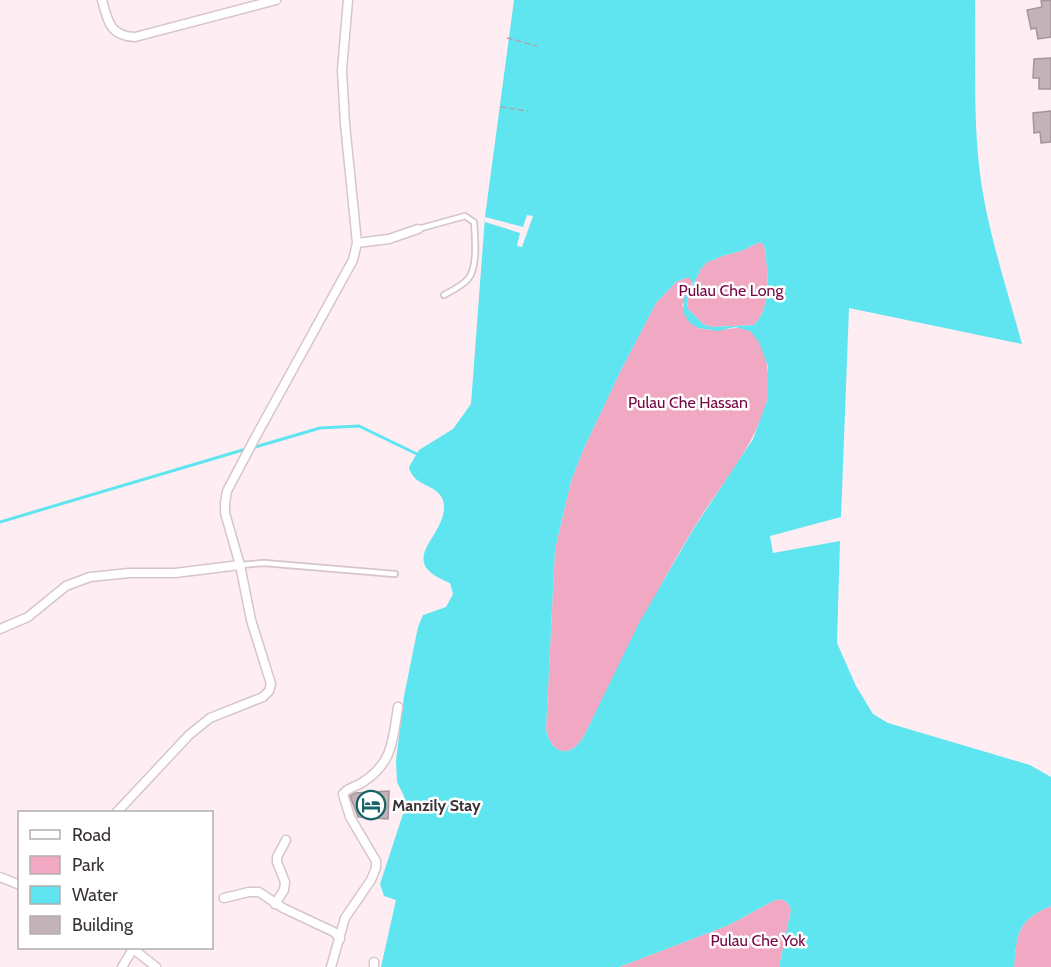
<svg xmlns="http://www.w3.org/2000/svg" width="1051" height="967" font-family="Cabin,sans-serif">
<style>
.green{fill:#f1a8c3}
.water{fill:#5ee5ef;fill-rule:evenodd}
.pier{fill:#feedf3}
.lines{fill:none;stroke-linecap:round;stroke-linejoin:round}
.stream{stroke:#5ee5ef;stroke-width:3}
.building{fill:#c3b3b8;stroke:#a5959b;stroke-width:1.5}
.service-casing{stroke:#d6c5cb;stroke-width:8}
.minor-casing{stroke:#d6c5cb;stroke-width:11}
.path{stroke:#b1a4a9;stroke-width:1.5;stroke-dasharray:6 3;stroke-linecap:butt}
.service{stroke:#fff;stroke-width:4.5}
.minor{stroke:#fff;stroke-width:8}
.labels{text-anchor:middle;dominant-baseline:central;stroke-width:5;stroke-linejoin:round;paint-order:stroke}
.park-label{font-size:16px;fill:#750644;stroke:#fff}
.poi-label{font-size:16px;font-weight:bold;fill:#3b3437;stroke:#fff;text-anchor:start}
</style>
<rect width="100%" height="100%" fill="#feedf3"/>
<path class="green" d="M760,242L764,245C768,269 773,306 754,325L712,327L703,324L688,309L687,301L700,270L706,263L722,256L741,251Z
M688,277L693,281L682,305L698,328C704,329 710,330 716,330C728,331 740,323 751,332C768,346 772,384 766,404C752,451 718,488 693,529C653,596 620,665 585,734C582,739 578,746 572,749C558,757 548,742 546,729L555,549L571,481L584,448L620,372L656,303L676,282Z
M781,899L788,903L791,910L779,967H619L729,925L773,901Z
M1051,906V967H1014C1017,934 1017,920 1051,906Z"/>
<path class="water" d="M514,0H975C976,55 973,111 979,166C986,227 1006,285 1022,344L849,308L841,517L770,536L773,553L840,541L837,643L856,686L873,714L888,723L1030,765L1051,777V906C1017,920 1017,934 1014,967H779L791,910L788,903L781,899L773,901L729,925L619,967H381L396,900L384,896L380,884L403,814L404,796L397,782L396,761L404,696L418,627L423,615L446,607L453,594L450,583C394,561 444,539 444,507C444,483 413,489 409,467L419,450L453,429L471,404L485,217ZM760,242L764,245C768,269 773,306 754,325L712,327L703,324L688,309L687,301L700,270L706,263L722,256L741,251ZM688,277L693,282L691,288L683,300L684,314L690,323L698,328L718,331L735,327L750,331L759,342L768,367L767,401L753,439L694,528L639,623L585,734C582,739 578,746 572,749C558,757 548,742 546,729L555,549L571,481L584,448L620,372L656,303L676,282Z"/>
<path class="pier" d="M527,215L533,216L522,247L517,246L520,233L485,222V217L523,227Z"/>
<g class="lines">
<path class="stream" d="M252,448L320,428L359,426L419,455
M0,522L246,449"/>
</g>
<path class="building" d="M1051,0V37L1038,39L1036,28L1031,29L1027,10L1042,7L1041,1Z
M1051,58V89H1039V78H1033L1034,59Z
M1051,111V142L1041,143L1040,132L1034,133L1033,113Z
M389,791L388,819L358,817L350,796L355,793Z"/>
<g class="lines">
<g class="service-casing">
<path id="service" d="M418,229L465,216L474,222C475,237 478,268 468,279C462,286 451,291 444,295
M240,565L264,563L395,574"/>
</g>
<g class="minor-casing">
<path id="minor" d="M102,0C108,22 110,36 135,37L276,0
M357,243L389,239L418,229
M0,629L28,617L66,586L90,577L129,573H175L240,565
M117,812L189,735L210,718L263,697L269,691L271,684L251,620L240,565L225,513V503L227,491L255,438L353,260L357,243L345,124L342,70L348,0
M0,877L20,885
M224,898L249,892H259L283,908L334,932L340,939
M275,904L284,890L285,882L277,862V857L286,840
M132,948L156,967
M122,967L133,949
M331,967L345,918L371,880L376,868V861L350,817L343,794C348,787 356,787 363,782C393,763 393,739 398,707
M374,967V962"/>
</g>
<path class="path" d="M507,38L537,46
M500,107L528,111"/>
<use href="#service" class="service"/>
<use href="#minor" class="minor"/>
</g>
<defs>
<g id="hotel-ring" transform="scale(1.5)"><circle r="9.5" fill="#fff" stroke="#146469" stroke-width="1.5"/><path d="M-6-4.5h1.5V1H6V5H4.5V3h-9V5H-6ZM-4 0a1.8 1.8 0 1 1 3.6 0ZM.5 0V-2.5h3Q6-2.5 6 0Z" fill="#146469"/></g>
</defs>
<g fill-rule="evenodd">
<use href="#hotel-ring" x="371" y="805"/>
</g>
<g class="labels">
<g class="park-label">
<text x="731" y="290">Pulau Che Long</text>
<text x="688" y="402">Pulau Che Hassan</text>
<text x="758" y="940">Pulau Che Yok</text>
</g>
<g class="poi-label">
<text x="392" y="805">Manzily Stay</text>
</g>
</g>
<rect x="18" y="811" width="195" height="138" fill="#ffffff" stroke="#b1aeaf" stroke-width="1.5"/>
<rect x="30" y="830" width="30" height="9" fill="#ffffff" stroke="#b1aeaf" stroke-width="1.5"/>
<text x="72" y="841" font-size="18" fill="#3b3437">Road</text>
<rect x="30" y="856" width="30" height="18" fill="#f1a8c3" stroke="#b1aeaf" stroke-width="1.5"/>
<text x="72" y="871" font-size="18" fill="#3b3437">Park</text>
<rect x="30" y="886" width="30" height="18" fill="#5ee5ef" stroke="#b1aeaf" stroke-width="1.5"/>
<text x="72" y="901" font-size="18" fill="#3b3437">Water</text>
<rect x="30" y="916" width="30" height="18" fill="#c3b3b8" stroke="#b1aeaf" stroke-width="1.5"/>
<text x="72" y="931" font-size="18" fill="#3b3437">Building</text>
</svg>
